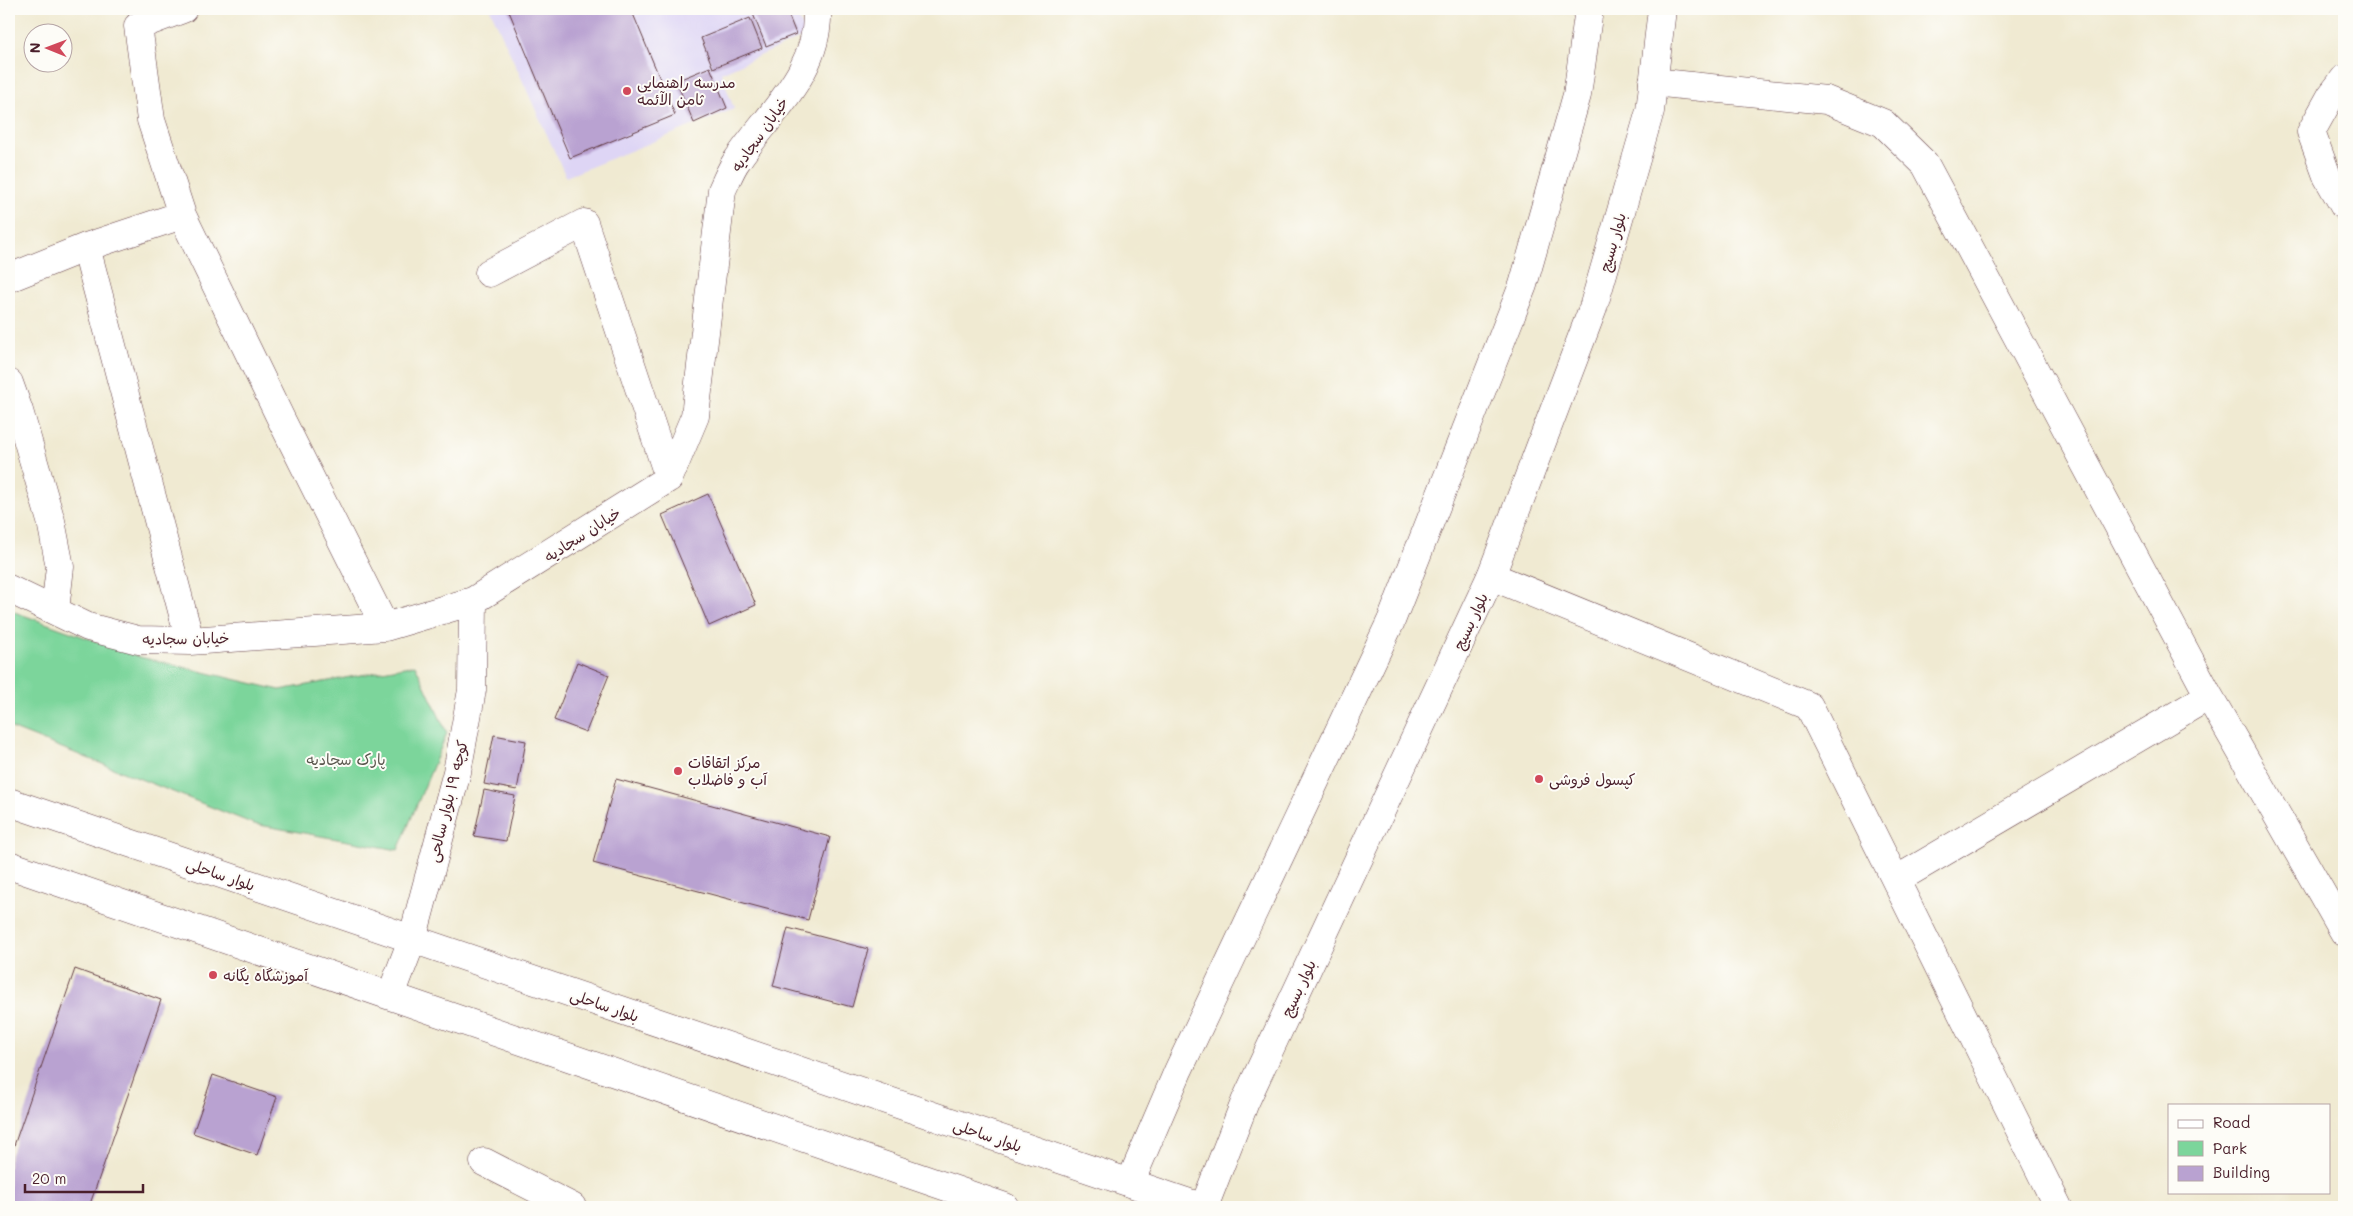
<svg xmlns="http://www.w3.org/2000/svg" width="2353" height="1216" font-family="Mali,'Playpen Sans Arabic',sans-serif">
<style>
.built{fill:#ded5f5}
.green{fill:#7cd59b;stroke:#637a63}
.building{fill:#b9a2d1}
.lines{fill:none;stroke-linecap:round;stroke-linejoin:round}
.minor-casing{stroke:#633d44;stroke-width:29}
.major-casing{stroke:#633d44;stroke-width:29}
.minor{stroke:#fff;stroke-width:28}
.major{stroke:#fff;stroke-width:28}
.poi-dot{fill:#d1495b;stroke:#fdfcf7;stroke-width:2}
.labels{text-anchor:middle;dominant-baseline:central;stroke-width:4;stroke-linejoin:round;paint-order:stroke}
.poi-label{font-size:15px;fill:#4a1f2b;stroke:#fdfcf7;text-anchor:start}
.street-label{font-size:15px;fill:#4a1f2b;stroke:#fdfcf7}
.park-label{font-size:15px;fill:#59564d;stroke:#fdfcf7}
</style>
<rect width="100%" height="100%" fill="#fdfcf7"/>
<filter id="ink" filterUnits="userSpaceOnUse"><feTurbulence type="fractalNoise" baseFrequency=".02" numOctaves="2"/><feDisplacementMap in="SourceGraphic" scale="10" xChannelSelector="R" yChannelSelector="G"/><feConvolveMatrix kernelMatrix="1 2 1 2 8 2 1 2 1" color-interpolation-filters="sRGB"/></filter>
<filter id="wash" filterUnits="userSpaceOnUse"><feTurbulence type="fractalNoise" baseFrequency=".0096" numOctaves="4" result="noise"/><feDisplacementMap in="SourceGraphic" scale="20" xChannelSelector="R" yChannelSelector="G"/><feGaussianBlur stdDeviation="1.12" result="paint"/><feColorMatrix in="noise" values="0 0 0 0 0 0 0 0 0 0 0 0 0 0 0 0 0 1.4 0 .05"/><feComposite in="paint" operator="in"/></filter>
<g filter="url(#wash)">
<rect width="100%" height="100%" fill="#f0ead2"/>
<path class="built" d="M490,9H793L807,35L721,73L734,109L566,177Z"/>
<path class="green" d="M9,610L140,657L280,690L415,665L447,733L398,850L254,824L9,727Z"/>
<g id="blocks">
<path class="building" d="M508,9H631L675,115L570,158Z
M751,9H786L796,34L766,46Z
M750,18L762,48L713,68L701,38Z
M710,67L727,108L694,123L676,81Z
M708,494L756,605L709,626L662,515Z
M577,662L609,675L586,732L554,720Z
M494,735L526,741L517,790L484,784Z
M616,779L830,837L808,920L593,863Z
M484,790L515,796L506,841L474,836Z
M788,928L868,949L852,1007L773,986Z
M75,969L161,1000L89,1207H9V1160Z
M213,1075L277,1097L257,1155L193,1133Z"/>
</g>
</g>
<g filter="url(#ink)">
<use href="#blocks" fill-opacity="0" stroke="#633d44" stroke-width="1"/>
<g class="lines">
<g class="minor-casing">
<path id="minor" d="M183,9L138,26L151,120L182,215L282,421L385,627
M2344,79L2331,96L2311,132L2327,176L2344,206
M1653,82L1826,100L1883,123L1925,164L2209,696L1896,880
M86,247L190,641
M489,273L584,223L669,478
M9,278L86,247L182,215
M9,383L19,411L51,521L60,567L55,610
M1491,576L1809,706L2058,1207
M9,589L88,627L138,640L190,641L385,627L473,601L669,478L695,416L722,190C727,180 731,168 738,159C770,112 820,71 817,9
M2209,696L2344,932
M391,995L412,940L457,772L472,690L473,601
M484,1162L572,1207"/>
</g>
<g class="major-casing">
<path id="major" d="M9,802L1201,1207
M9,865L1005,1207
M1130,1183L1178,1071L1391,621L1523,285L1577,95L1589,9
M1204,1207L1245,1102L1491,576L1593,308L1650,111L1662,9"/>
</g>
<use href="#minor" class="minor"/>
<use href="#major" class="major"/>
</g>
</g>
<g class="poi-dot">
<circle cx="627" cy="91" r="5"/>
<circle cx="678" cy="771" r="5"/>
<circle cx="1539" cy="779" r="5"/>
<circle cx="213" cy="975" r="5"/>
</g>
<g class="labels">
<g class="poi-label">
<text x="637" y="82">مدرسه راهنمایی<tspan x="637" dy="17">ثامن الآئمه</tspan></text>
<text x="688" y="762">مرکز اتقاقات<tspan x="688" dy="17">آب و فاضلاب</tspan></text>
<text x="1549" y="779">کپسول فروشی</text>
<text x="223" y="975">آموزشگاه یگانه</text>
</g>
<g class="street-label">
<text transform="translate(759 134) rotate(-55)">خیابان سجادیه</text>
<text transform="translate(1612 242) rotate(-74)">بلوار بسیج</text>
<text transform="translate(582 534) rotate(-33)">خیابان سجادیه</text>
<text transform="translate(1470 621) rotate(-65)">بلوار بسیج</text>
<text transform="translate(186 638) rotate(-1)">خیابان سجادیه</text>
<text transform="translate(447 801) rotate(-76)">کوچه ۱۹ بلوار سالحی</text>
<text transform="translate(221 874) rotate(19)">بلوار ساحلی</text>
<text transform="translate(1298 988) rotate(-65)">بلوار بسیج</text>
<text transform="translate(605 1005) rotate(19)">بلوار ساحلی</text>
<text transform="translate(988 1135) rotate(19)">بلوار ساحلی</text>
</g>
<g class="park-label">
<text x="346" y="759">پارک سجادیه</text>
</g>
</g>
<rect width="2353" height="1216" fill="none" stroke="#fdfcf7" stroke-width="30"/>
<rect x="2168" y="1104" width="162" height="90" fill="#fdfcf7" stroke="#b5a4a5"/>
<rect x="2178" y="1120" width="25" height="8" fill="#ffffff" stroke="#b5a4a5"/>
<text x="2213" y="1128" font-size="15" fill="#4a1f2b">Road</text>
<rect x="2178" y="1141" width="25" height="15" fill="#7cd59b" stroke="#b5a4a5"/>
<text x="2213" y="1154" font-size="15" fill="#4a1f2b">Park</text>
<rect x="2178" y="1166" width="25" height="15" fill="#b9a2d1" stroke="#b5a4a5"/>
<text x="2213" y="1178" font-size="15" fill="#4a1f2b">Building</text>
<g transform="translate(48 48) rotate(271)"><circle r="24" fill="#fdfcf7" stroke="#b5a4a5"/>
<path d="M0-4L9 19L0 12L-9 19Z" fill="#d1495b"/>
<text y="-8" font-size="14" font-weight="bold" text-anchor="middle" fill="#4a1f2b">N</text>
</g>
<path d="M25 1184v8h118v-8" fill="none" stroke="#4a1f2b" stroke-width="2.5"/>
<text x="32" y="1184" font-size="15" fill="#4a1f2b" stroke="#fdfcf7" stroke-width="4" paint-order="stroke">20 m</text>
</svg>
